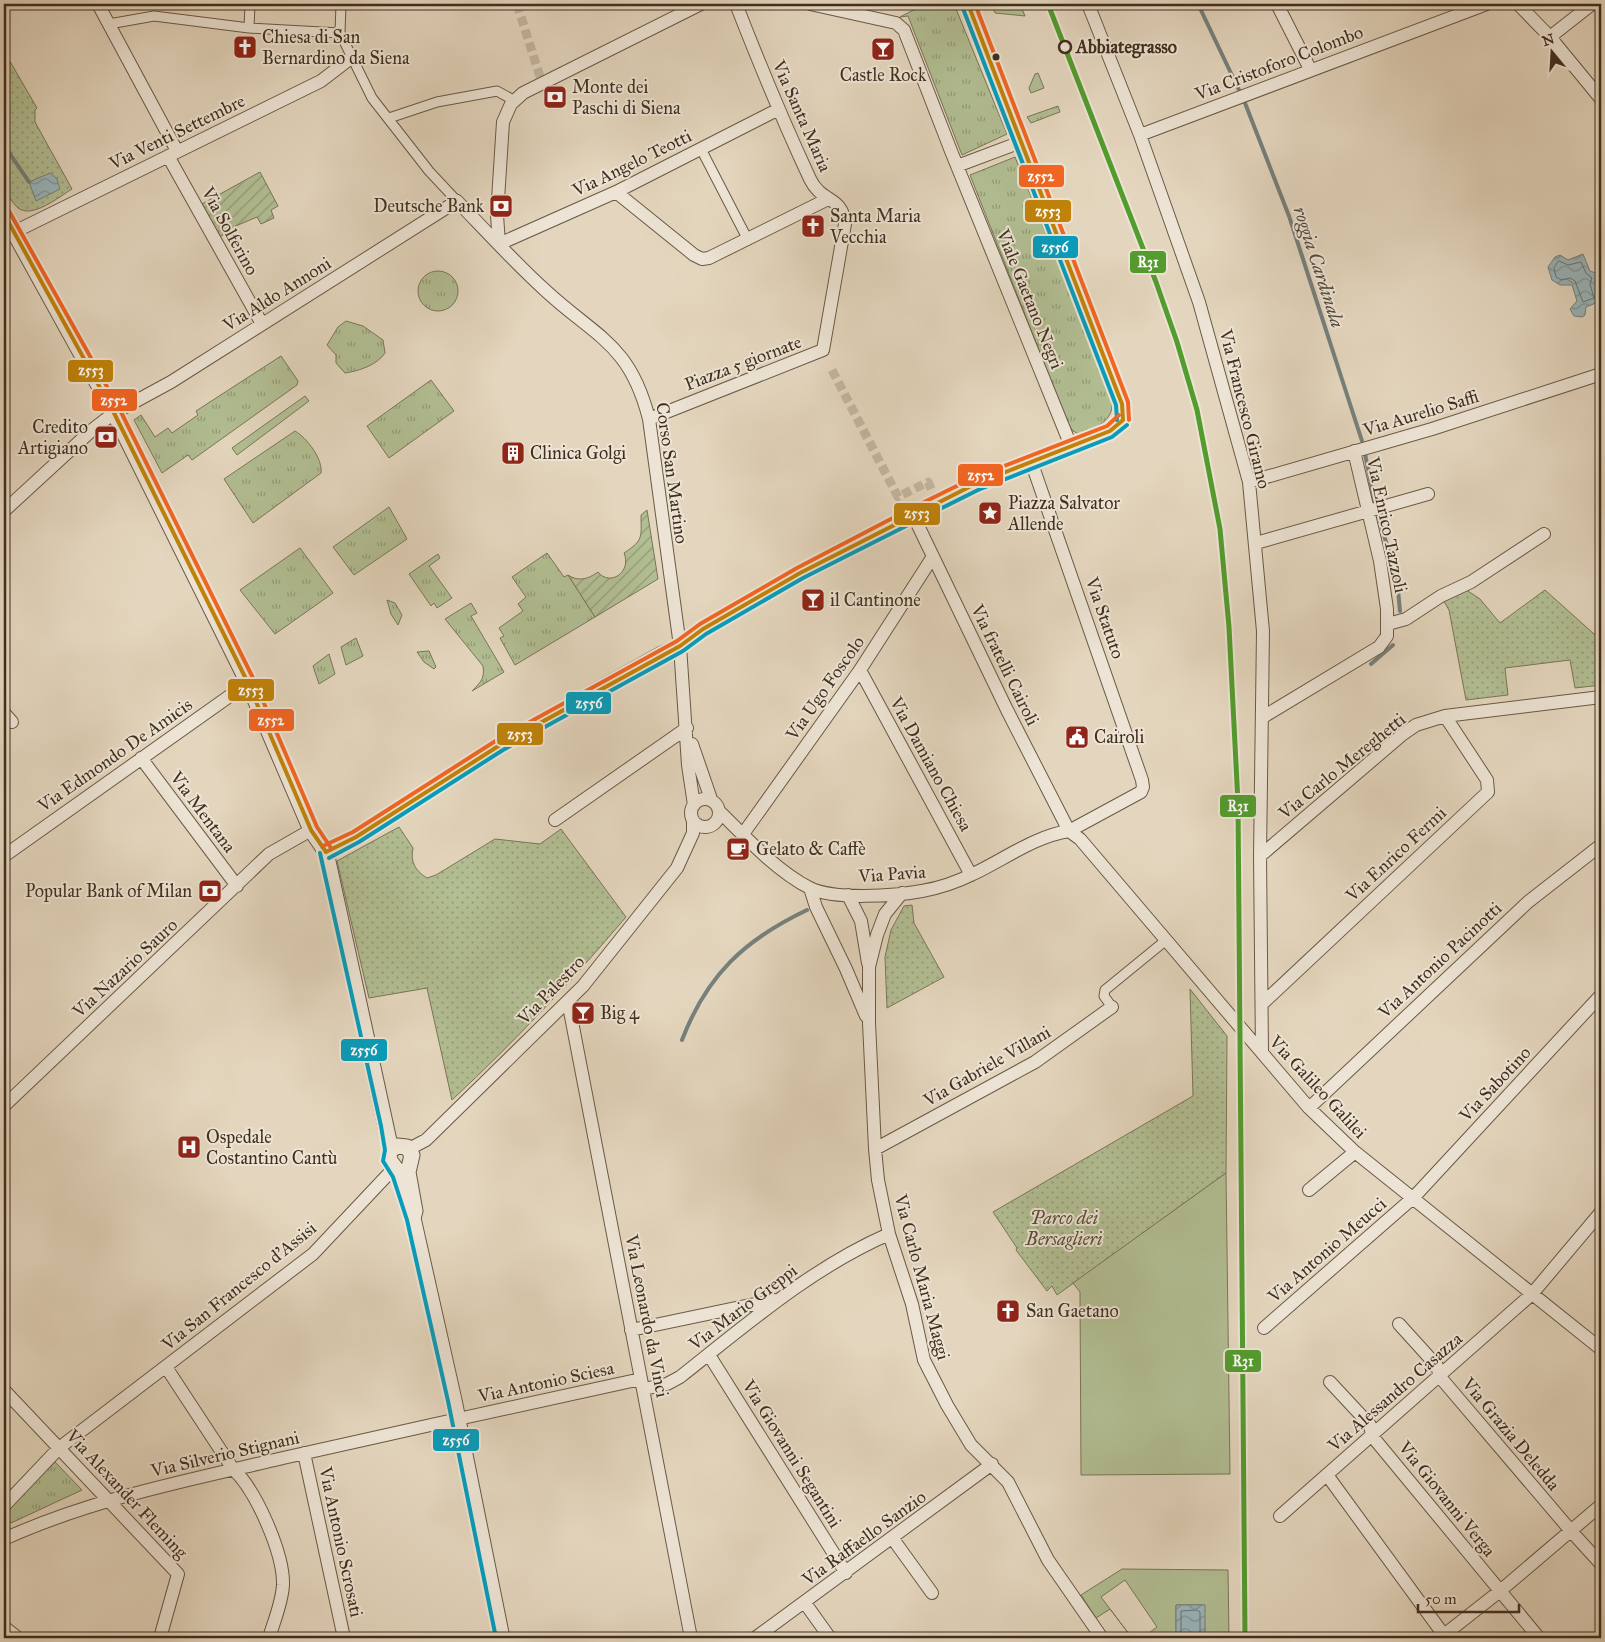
<svg xmlns="http://www.w3.org/2000/svg" width="1605" height="1642" font-family="'IM FELL Great Primer',serif">
<style>
.grass{fill:url(#grass-tufts);stroke:#797658}
.park{fill:url(#park-dots);stroke:#797658}
.garden{fill:url(#garden-furrows);stroke:#797658}
.pitch{fill:#b2be93;stroke:#797658}
.water{fill:url(#water-waves);stroke:#76807d}
.lines{fill:none;stroke-linecap:round;stroke-linejoin:round}
.shore{stroke:#6d726d;stroke-width:1}
.stream{stroke:#76807d;stroke-width:4}
.pedestrian-tunnel{stroke:#c3b59e;stroke-width:9;stroke-dasharray:9 4.5;stroke-linecap:butt}
.pedestrian-casing{stroke:#695946;stroke-width:11}
.minor-casing{stroke:#695946;stroke-width:14}
.tertiary-casing{stroke:#695946;stroke-width:17}
.pedestrian{stroke:#ede4d5;stroke-width:9}
.minor{stroke:#ede4d5;stroke-width:12}
.tertiary{stroke:#ede4d5;stroke-width:15}
.bus-1-casing{stroke:#ede4d5;stroke-width:8}
.bus-2-casing{stroke:#ede4d5;stroke-width:8}
.bus-3-casing{stroke:#ede4d5;stroke-width:8}
.bus-1{stroke:#c08209;stroke-width:4}
.bus-2{stroke:#069dbc;stroke-width:4}
.bus-3{stroke:#f26522;stroke-width:4}
.rail-1-casing{stroke:#ede4d5;stroke-width:9}
.rail-1{stroke:#539c2e;stroke-width:5}
.stop-dot{fill:#ede4d5;stroke:#402f1e;stroke-width:2.5}
.bus-dot{fill:#402f1e;stroke:#ede4d5;stroke-width:2}
.labels{text-anchor:middle;dominant-baseline:central;stroke-width:4;stroke-linejoin:round;paint-order:stroke}
.poi-label{font-size:18px;fill:#402f1e;stroke:#ede4d5;text-anchor:start}
.stop-label{font-size:18px;font-weight:bold;fill:#402f1e;stroke:#ede4d5;text-anchor:start}
.street-label{font-size:18px;fill:#402f1e;stroke:#ede4d5}
.park-label{font-size:18px;font-style:italic;fill:#574c35;stroke:#ede4d5}
.water-label{font-size:19px;font-style:italic;fill:#524a3e;stroke:#ede4d5}
.line-badge{stroke:#ede4d5;stroke-width:2}
.badge-label{font-size:14px;text-anchor:middle;font-weight:bold;fill:#fff}
</style>
<defs>
<pattern id="grass-tufts" width="24" height="20" patternUnits="userSpaceOnUse" patternTransform="scale(1.25)"><rect width="24" height="20" fill="#b2be93"/><path d="M3 7l-1-3M5 7V3M7 7l1-3M15 17l-1-3M17 17v-4M19 17l1-3" fill="none" stroke="#929b77"/></pattern>
<pattern id="park-dots" width="8" height="8" patternUnits="userSpaceOnUse" patternTransform="scale(1.25)"><rect width="8" height="8" fill="#b2be93"/><path d="M2 2h.1M6 6h.1" fill="none" stroke="#929b77" stroke-width="1.8" stroke-linecap="round"/></pattern>
<pattern id="garden-furrows" width="10" height="10" patternUnits="userSpaceOnUse" patternTransform="scale(1.25)"><rect width="10" height="10" fill="#b2be93"/><path d="M-1 1l2-2M0 10L10 0M9 11l2-2" fill="none" stroke="#929b77"/></pattern>
<pattern id="water-waves" width="16" height="10" patternUnits="userSpaceOnUse" patternTransform="scale(1.25)"><rect width="16" height="10" fill="#9ab6bc"/><path d="M0 5q4-4 8 0t8 0" fill="none" stroke="#7f9498"/></pattern>
</defs>
<rect width="100%" height="100%" fill="#e4d6be"/>
<filter id="stains"><feTurbulence type="fractalNoise" baseFrequency=".004" numOctaves="4"/><feColorMatrix values="0 0 0 0 .2 0 0 0 0 .09 0 0 0 0 .02 0 0 0 .5 -.17"/></filter>
<radialGradient id="worn" r=".72"><stop offset=".6" stop-color="#630" stop-opacity="0"/><stop offset="1" stop-color="#630" stop-opacity=".3"/></radialGradient>
<path class="grass" d="M925,4H954L1007,134L962,155L908,16L900,17Z
M991,4H1020L1025,16L995,13Z
M1038,73L1044,88L1031,93L1029,88L1035,74Z
M1058,106L1060,112L1057,113L1031,123L1027,117Z
M1015,157L1112,397C1115,421 1098,427 1079,434L1073,431L1068,424L970,175Z
M418 291a20 20 0 1 1 40 0a20 20 0 1 1-40 0Z
M346,321L363,326L383,340L385,353C377,365 359,371 345,373L336,363V355L327,345L338,327Z
M281,356L298,381L297,385L192,460L188,455L162,473L134,420L141,415L155,437L168,428L172,433L198,415L196,411Z
M431,380L454,411L389,458L367,426Z
M305,396L309,401L237,455L232,448Z
M295,431C307,438 323,459 321,473L253,523L224,479Z
M389,507L407,539L354,575L333,547Z
M300,548L333,593L275,634L240,590Z
M547,553L564,577L568,575L595,617L515,665L500,638L504,636L499,628L523,611L518,604L526,597L512,577Z
M438,554L440,558L429,566L452,598L437,608L434,603L431,606L409,574Z
M387,600L395,603L402,615L398,625L391,614Z
M471,603L477,613L471,616L504,672L472,691C481,682 485,678 483,666L445,619Z
M356,638L363,656L346,665L341,647Z
M429,651L436,667L434,669L424,662L417,652Z
M329,654L335,674L319,684L313,666Z
M55,1462L82,1490L11,1523L4,1513Z"/>
<path class="park" d="M4,51L37,108L35,110V122L72,189C59,197 32,219 18,208C12,203 8,194 4,188Z
M1465,589L1480,599L1500,623L1545,590L1594,634L1601,632V685L1575,688L1570,660L1505,668L1508,695L1466,700L1449,610L1443,600Z
M399,827L413,848C410,861 415,871 427,878L436,875L495,839L540,844L561,829L626,917C570,983 515,1041 452,1100L427,988L369,998L337,861Z
M912,905L914,923L944,977L887,1008L885,957L891,930L904,906Z
M1190,989L1227,1036L1226,1173L1057,1295L1052,1286L1047,1291L1016,1250L1017,1248L993,1212L1193,1096Z"/>
<path class="garden" d="M260,172L278,206L271,210L274,218L261,224L257,217L231,228V231L219,237L202,204Z
M647,510L658,579L595,617L568,575C579,582 588,579 598,572C610,587 632,572 624,553C644,540 641,537 641,515Z"/>
<path class="pitch" d="M1226,1173L1230,1474L1081,1475L1080,1292L1073,1283Z
M1122,1569L1228,1570L1229,1638H1205L1204,1605H1176V1638H1142L1157,1627L1125,1580L1101,1597L1132,1638L1110,1609L1096,1618L1081,1595Z"/>
<path class="water" d="M50,173L57,179L60,189L36,201L29,182Z
M1583,254L1590,271L1599,274V280L1595,284L1601,301L1586,307L1585,315L1582,317L1574,316L1570,309L1577,301L1572,285H1560L1552,280L1548,267L1555,257L1560,255L1568,260Z
M1176,1605H1205V1638H1176Z"/>
<g class="lines">
<path class="shore" d="M1559,261L1568,265L1581,262L1586,273L1592,278L1590,284L1594,298L1583,302L1575,281L1570,278L1562,280L1556,277L1554,268Z
M1181,1638V1611L1197,1610L1200,1612V1638"/>
<path class="stream" d="M1198,4L1239,90
M1245,103L1289,216L1362,441
M4,145L29,182
M1365,454L1375,503
M1377,511L1397,580L1400,611
M1371,664L1393,645
M682,1040C707,975 744,940 807,910"/>
<path class="pedestrian-tunnel" d="M517,4L542,83
M832,370L898,497L928,482L938,503"/>
<g class="pedestrian-casing">
<path id="pedestrian" d="M341,4L340,33L372,98L429,171L457,201
M109,24L154,16L249,28L340,33
M249,28L250,4
M389,118L437,102L497,91L515,101
M701,149L748,240
M1112,1007L1104,996L1105,990L1165,941"/>
</g>
<g class="minor-casing">
<path id="minor" d="M98,4L177,151
M810,4L896,23L904,30L951,151L1071,446
M1088,4L1140,135L1199,302L1249,482L1263,631L1260,856L1262,1053
M1277,4L1310,69
M1518,4L1550,37L1601,99
M1550,37L1592,4
M1140,135L1487,4
M168,156L262,324
M957,166L1021,142
M616,192L694,255L702,259L709,258L828,199
M4,237L321,81L351,58
M499,244L497,215L503,122L511,104L523,93L701,4
M499,244L616,192L777,110
M649,419L823,350L845,224C842,195 822,204 810,179C783,121 759,63 736,4
M1249,482L1432,429L1601,374
M4,511L92,430L114,413L171,382L457,201C486,231 515,263 546,291C597,338 630,344 649,419L680,646L688,765L694,805
M913,515L1007,710L1069,831L1080,839L1309,1108L1355,1152L1601,1349
M1256,543L1428,494
M1388,624L1406,619L1441,596L1471,582L1544,534
M860,670L971,875
M4,713L12,722
M1263,717L1379,647L1387,636V609L1380,561L1354,451
M692,744L711,799
M141,758L237,886
M691 813a14 14 0 1 1 28 0a14 14 0 1 1-28 0Z
M720,812C745,837 778,872 810,888C834,900 895,896 922,891C939,888 957,882 973,874C1003,860 1035,836 1069,831L1141,792L1143,787L1142,780L1031,461
M555,820L687,728
M743,834L860,670L932,558
M4,856L248,683
M1260,856L1403,734L1416,725L1445,716L1601,697
M810,888L816,907L846,969L866,1016
M902,893L885,914L877,935L869,967V1023L875,1149L878,1180L889,1234L912,1304L924,1360L947,1405L971,1445L1008,1482L1048,1560L1102,1638
M848,895L861,921L868,963
M568,1001L691,1638
M1263,1003L1488,792L1487,780L1445,716
M4,1106L269,854L311,830
M1309,1108L1528,902L1601,845
M409,1149L426,1140L583,986L677,868L693,833V820
M875,1149L1035,1062L1112,1007
M1309,1190L1355,1152
M1399,1324L1437,1366L1440,1377L1571,1531L1601,1564
M1264,1328L1414,1197L1601,995
M631,1330L774,1300
M709,1355L846,1573
M166,1367L233,1469C256,1490 284,1554 283,1585C282,1603 274,1621 269,1638
M1330,1382L1370,1425L1372,1436L1539,1638
M644,1389L667,1384L680,1377C746,1325 811,1268 889,1234
M4,1390L178,1574L160,1638
M304,1453L344,1638
M1327,1475L1446,1638
M4,1506L59,1448L313,1254L395,1167
M1280,1516L1532,1294L1601,1212
M4,1539C92,1499 189,1480 283,1458C402,1431 522,1405 641,1379
M893,1539L932,1593
M805,1603L830,1638
M4,1627L18,1638
M1444,1635L1500,1591L1601,1505
M755,1638L992,1464"/>
</g>
<g class="tertiary-casing">
<path id="tertiary" d="M4,214L114,413L248,683L311,830L326,852L391,1150
M326,852L356,837L500,745L662,654L680,646L703,629L800,573L913,515L975,484L1110,431L1123,420L1122,404L968,4
M413,1218L415,1211L408,1172L412,1155L407,1147L397,1146L390,1151C387,1162 394,1164 398,1172C405,1187 404,1204 413,1218L454,1400L502,1638"/>
</g>
<use href="#pedestrian" class="pedestrian"/>
<use href="#minor" class="minor"/>
<use href="#tertiary" class="tertiary"/>
<g class="bus-1-casing">
<path id="bus-1" d="M968,4L1122,404L1123,420
M4,214L114,413L248,683L311,830L326,852
M326,852L356,837L500,745L680,646L703,629L800,573L975,484L1110,431L1123,420"/>
</g>
<g class="bus-2-casing">
<path id="bus-2" d="M962,6L1116,405L1117,420
M320,853L381,1126L385,1150L383,1161L393,1177L407,1220L448,1401L496,1638
M329,858L359,842L503,750L683,651L706,634L803,578L916,521L978,490L1112,437L1127,425"/>
</g>
<g class="bus-3-casing">
<path id="bus-3" d="M975,4L1128,402L1129,420
M9,211L120,410L254,680L317,827L331,848
M323,846L353,832L497,740L677,641L700,624L797,568L910,509L973,478L1107,426L1119,415"/>
</g>
<use href="#bus-1" class="bus-1"/>
<use href="#bus-2" class="bus-2"/>
<use href="#bus-3" class="bus-3"/>
<g class="rail-1-casing">
<path id="rail-1" d="M1048,4L1156,282L1177,342L1197,410L1220,529L1229,627L1238,803L1245,1638"/>
</g>
<use href="#rail-1" class="rail-1"/>
</g>
<defs>
<g id="church-square" transform="scale(1.25)"><rect x="-9" y="-9" width="18" height="18" rx="4" fill="#8f2418" stroke="#ede4d5"/><path d="M-1.2-6h2.4v3.5h3.3v2.4h-3.3V6h-2.4V-.1h-3.3v-2.4h3.3Z" fill="#fff"/></g>
<g id="bar-square" transform="scale(1.25)"><rect x="-9" y="-9" width="18" height="18" rx="4" fill="#8f2418" stroke="#ede4d5"/><path d="M-6-5H6L.8 .8V4.5H3.5V6h-7V4.5H-.8V.8Z" fill="#fff"/></g>
<g id="bank-square" transform="scale(1.25)"><rect x="-9" y="-9" width="18" height="18" rx="4" fill="#8f2418" stroke="#ede4d5"/><path d="M-6-4H6V4H-6ZM0-2.3a2.3 2.3 0 1 0 0 4.6a2.3 2.3 0 1 0 0-4.6Z" fill="#fff"/></g>
<g id="building-square" transform="scale(1.25)"><rect x="-9" y="-9" width="18" height="18" rx="4" fill="#8f2418" stroke="#ede4d5"/><path d="M-4-6H4V6H1V3H-1V6H-4ZM-2.5-4.3h1.7v1.8h-1.7ZM.8-4.3h1.7v1.8H.8ZM-2.5-1h1.7V.8h-1.7ZM.8-1h1.7V.8H.8Z" fill="#fff"/></g>
<g id="sight-square" transform="scale(1.25)"><rect x="-9" y="-9" width="18" height="18" rx="4" fill="#8f2418" stroke="#ede4d5"/><path d="M0-6L1.8-2.2L6-1.7L2.9 1.2L3.7 5.4L0 3.3L-3.7 5.4L-2.9 1.2L-6-1.7L-1.8-2.2Z" fill="#fff"/></g>
<g id="civic-square" transform="scale(1.25)"><rect x="-9" y="-9" width="18" height="18" rx="4" fill="#8f2418" stroke="#ede4d5"/><path d="M-.6-6.5H3V-4.5H.6V-3L4-1V1h2V6H-6V1h2V-1L-.6-3ZM-1.2 2.5V6h2.4V2.5Z" fill="#fff"/></g>
<g id="cafe-square" transform="scale(1.25)"><rect x="-9" y="-9" width="18" height="18" rx="4" fill="#8f2418" stroke="#ede4d5"/><path d="M-5.5-4.5H6V0H3Q3 3.5 0 3.5H-2.5Q-5.5 3.5-5.5 0ZM3-3.2v2h1.7v-2ZM-6 4.5H4V6H-6Z" fill="#fff"/></g>
<g id="hospital-square" transform="scale(1.25)"><rect x="-9" y="-9" width="18" height="18" rx="4" fill="#8f2418" stroke="#ede4d5"/><path d="M-5-5h3v3.5h4V-5h3V5h-3V1.5h-4V5h-3Z" fill="#fff"/></g>
</defs>
<g fill-rule="evenodd">
<use href="#church-square" x="245" y="47"/>
<use href="#bar-square" x="883" y="49"/>
<use href="#bank-square" x="555" y="97"/>
<use href="#bank-square" x="501" y="206"/>
<use href="#church-square" x="813" y="226"/>
<use href="#bank-square" x="106" y="437"/>
<use href="#building-square" x="513" y="453"/>
<use href="#sight-square" x="990" y="513"/>
<use href="#bar-square" x="813" y="600"/>
<use href="#civic-square" x="1077" y="737"/>
<use href="#cafe-square" x="738" y="849"/>
<use href="#bank-square" x="210" y="891"/>
<use href="#bar-square" x="583" y="1013"/>
<use href="#hospital-square" x="189" y="1147"/>
<use href="#church-square" x="1008" y="1311"/>
</g>
<circle class="stop-dot" cx="1065" cy="47" r="6"/>
<circle class="bus-dot" cx="996" cy="57" r="4.5"/>
<g class="labels">
<g class="poi-label">
<text x="262" y="37">Chiesa di San<tspan x="262" dy="21">Bernardino da Siena</tspan></text>
<text x="883" y="75" text-anchor="middle">Castle Rock</text>
<text x="572" y="87">Monte dei<tspan x="572" dy="21">Paschi di Siena</tspan></text>
<text x="484" y="206" text-anchor="end">Deutsche Bank</text>
<text x="830" y="216">Santa Maria<tspan x="830" dy="21">Vecchia</tspan></text>
<text x="88" y="427" text-anchor="end">Credito<tspan x="88" dy="21">Artigiano</tspan></text>
<text x="530" y="453">Clinica Golgi</text>
<text x="1008" y="503">Piazza Salvator<tspan x="1008" dy="21">Allende</tspan></text>
<text x="830" y="600">il Cantinone</text>
<text x="1094" y="737">Cairoli</text>
<text x="756" y="849">Gelato &amp; Caffè</text>
<text x="192" y="891" text-anchor="end">Popular Bank of Milan</text>
<text x="600" y="1013">Big 4</text>
<text x="206" y="1137">Ospedale<tspan x="206" dy="21">Costantino Cantù</tspan></text>
<text x="1026" y="1311">San Gaetano</text>
</g>
<g class="stop-label">
<text x="1076" y="47">Abbiategrasso</text>
</g>
<g class="street-label">
<text transform="translate(1279 63) rotate(-21)">Via Cristoforo Colombo</text>
<text transform="translate(802 116) rotate(66)">Via Santa Maria</text>
<text transform="translate(177 132) rotate(-26)">Via Venti Settembre</text>
<text transform="translate(632 163) rotate(-26)">Via Angelo Teotti</text>
<text transform="translate(230 231) rotate(61)">Via Solferino</text>
<text transform="translate(277 294) rotate(-32)">Via Aldo Annoni</text>
<text transform="translate(1030 299) rotate(68)">Viale Gaetano Negri</text>
<text transform="translate(743 363) rotate(-21)">Piazza 5 giornate</text>
<text transform="translate(1245 409) rotate(76)">Via Francesco Giramo</text>
<text transform="translate(1421 413) rotate(-17)">Via Aurelio Saffi</text>
<text transform="translate(672 473) rotate(82)">Corso San Martino</text>
<text transform="translate(1387 525) rotate(78)">Via Enrico Tazzoli</text>
<text transform="translate(1105 618) rotate(71)">Via Statuto</text>
<text transform="translate(1005 665) rotate(64)">Via fratelli Cairoli</text>
<text transform="translate(825 688) rotate(-55)">Via Ugo Foscolo</text>
<text transform="translate(115 755) rotate(-35)">Via Edmondo De Amicis</text>
<text transform="translate(931 764) rotate(61)">Via Damiano Chiesa</text>
<text transform="translate(1342 766) rotate(-39)">Via Carlo Mereghetti</text>
<text transform="translate(203 812) rotate(53)">Via Mentana</text>
<text transform="translate(1396 854) rotate(-43)">Via Enrico Fermi</text>
<text transform="translate(892 874) rotate(-4)">Via Pavia</text>
<text transform="translate(1440 960) rotate(-43)">Via Antonio Pacinotti</text>
<text transform="translate(125 968) rotate(-43)">Via Nazario Sauro</text>
<text transform="translate(551 990) rotate(-46)">Via Palestro</text>
<text transform="translate(987 1066) rotate(-30)">Via Gabriele Villani</text>
<text transform="translate(1495 1084) rotate(-47)">Via Sabotino</text>
<text transform="translate(1318 1087) rotate(47)">Via Galileo Galilei</text>
<text transform="translate(1327 1250) rotate(-41)">Via Antonio Meucci</text>
<text transform="translate(922 1277) rotate(75)">Via Carlo Maria Maggi</text>
<text transform="translate(239 1286) rotate(-39)">Via San Francesco d'Assisi</text>
<text transform="translate(743 1307) rotate(-37)">Via Mario Greppi</text>
<text transform="translate(647 1316) rotate(79)">Via Leonardo da Vinci</text>
<text transform="translate(546 1382) rotate(-12)">Via Antonio Sciesa</text>
<text transform="translate(1395 1392) rotate(-41)">Via Alessandro Casazza</text>
<text transform="translate(1511 1434) rotate(50)">Via Grazia Deledda</text>
<text transform="translate(225 1454) rotate(-13)">Via Silverio Stignani</text>
<text transform="translate(792 1454) rotate(58)">Via Giovanni Segantini</text>
<text transform="translate(127 1494) rotate(47)">Via Alexander Fleming</text>
<text transform="translate(1447 1499) rotate(51)">Via Giovanni Verga</text>
<text transform="translate(864 1538) rotate(-36)">Via Raffaello Sanzio</text>
<text transform="translate(341 1542) rotate(78)">Via Antonio Scrosati</text>
</g>
<g class="park-label">
<text x="1064" y="1218">Parco dei<tspan x="1064" dy="21">Bersaglieri</tspan></text>
</g>
<g class="water-label">
<text transform="translate(1319 267) rotate(72)">roggia Cardinala</text>
</g>
</g>
<g class="line-badge">
<rect x="1018" y="164" width="47" height="24" rx="5" fill="#f26522"/>
<rect x="1024" y="199" width="48" height="24" rx="5" fill="#c08209"/>
<rect x="1032" y="235" width="47" height="24" rx="5" fill="#069dbc"/>
<rect x="1129" y="250" width="38" height="24" rx="5" fill="#539c2e"/>
<rect x="67" y="359" width="47" height="24" rx="5" fill="#c08209"/>
<rect x="91" y="388" width="47" height="24" rx="5" fill="#f26522"/>
<rect x="957" y="463" width="47" height="24" rx="5" fill="#f26522"/>
<rect x="893" y="502" width="48" height="24" rx="5" fill="#c08209"/>
<rect x="227" y="678" width="48" height="24" rx="5" fill="#c08209"/>
<rect x="565" y="691" width="47" height="24" rx="5" fill="#069dbc"/>
<rect x="248" y="708" width="47" height="24" rx="5" fill="#f26522"/>
<rect x="496" y="722" width="48" height="24" rx="5" fill="#c08209"/>
<rect x="1219" y="794" width="38" height="24" rx="5" fill="#539c2e"/>
<rect x="340" y="1038" width="48" height="24" rx="5" fill="#069dbc"/>
<rect x="1224" y="1349" width="38" height="24" rx="5" fill="#539c2e"/>
<rect x="432" y="1428" width="48" height="24" rx="5" fill="#069dbc"/>
</g>
<g class="badge-label">
<text x="1041" y="181">z552</text>
<text x="1048" y="216">z553</text>
<text x="1055" y="252">z556</text>
<text x="1148" y="267">R31</text>
<text x="91" y="375">z553</text>
<text x="114" y="405">z552</text>
<text x="981" y="480">z552</text>
<text x="917" y="518">z553</text>
<text x="251" y="695">z553</text>
<text x="589" y="708">z556</text>
<text x="271" y="725">z552</text>
<text x="520" y="739">z553</text>
<text x="1238" y="811">R31</text>
<text x="364" y="1055">z556</text>
<text x="1243" y="1366">R31</text>
<text x="456" y="1445">z556</text>
</g>
<rect width="1605" height="1642" fill="none" stroke="#e4d6be" stroke-width="20"/>
<rect x="5" y="5" width="1595" height="1632" fill="none" stroke="#402f1e" stroke-width="2.5"/>
<rect x="10" y="10" width="1585" height="1622" fill="none" stroke="#402f1e"/>
<g transform="translate(1552 52) rotate(342)" stroke="#ede4d5" stroke-width="4" paint-order="stroke">
<path d="M0-4L9 19L0 12L-9 19Z" fill="#402f1e"/>
<text y="-8" font-size="14" font-weight="bold" text-anchor="middle" fill="#402f1e">N</text>
</g>
<path d="M1418 1604v8h101v-8" fill="none" stroke="#402f1e" stroke-width="2.5"/>
<text x="1425" y="1604" font-size="15" fill="#402f1e" stroke="#ede4d5" stroke-width="4" paint-order="stroke">50 m</text>
<rect width="100%" height="100%" filter="url(#stains)"/>
<rect width="100%" height="100%" fill="url(#worn)"/>
</svg>
